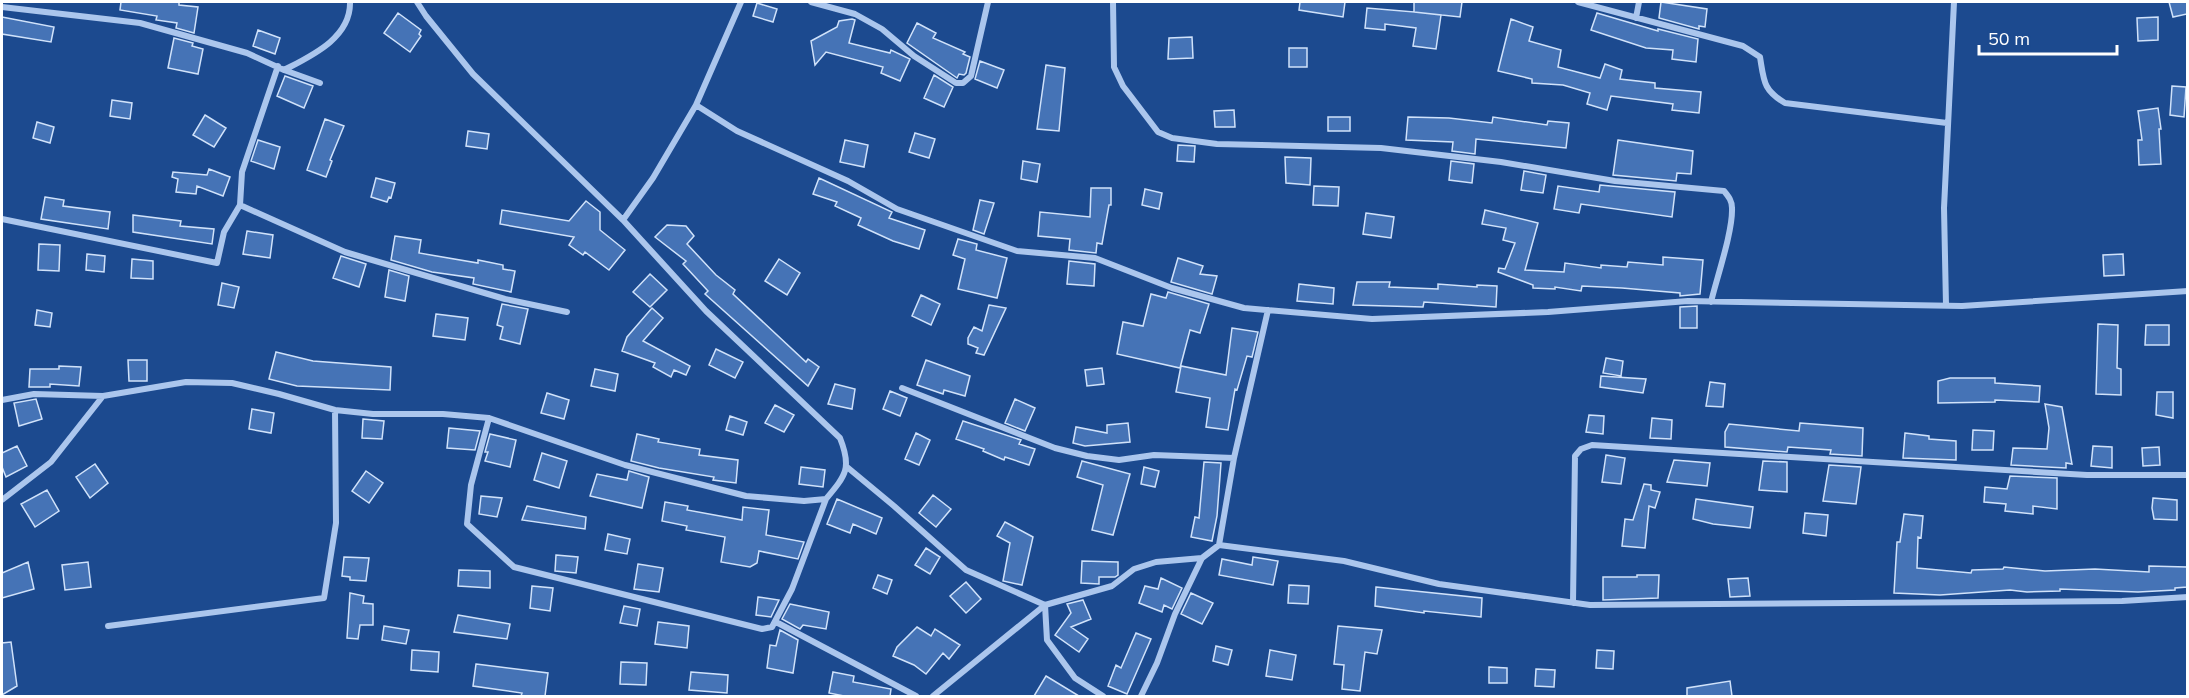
<svg xmlns="http://www.w3.org/2000/svg" width="2189" height="698" font-family="Mulish,sans-serif">
<style>
.building{fill:#4573b6;stroke:#d0e2fa;stroke-width:1.5}
.lines{fill:none;stroke-linecap:round;stroke-linejoin:round}
.street{stroke:#abc6ed;stroke-width:6}
</style>
<rect width="100%" height="100%" fill="#1c4a8f"/>
<path class="building" d="M121,2H179V5L198,7L194,33L176,28L177,23L156,20L157,16L120,10Z
M1300,2H1345L1343,17L1299,10Z
M1414,2H1462L1460,17L1414,12L1441,15L1436,49L1413,46L1416,28L1385,24V30L1365,28L1367,8L1414,12Z
M1661,2L1707,9L1705,27L1699,26V29L1659,18Z
M2169,2H2187V14L2173,17Z
M757,3L777,9L773,22L753,16Z
M398,13L421,30L419,34L421,36L410,52L384,33Z
M1597,13L1658,31V29L1698,39L1696,62L1672,59L1673,50L1646,48L1591,30Z
M2,17L54,27L51,42L2,34Z
M2158,17V40L2138,41L2137,18Z
M852,19L855,20L849,43L890,53L891,50L910,59L900,81L881,73L883,67L826,52L815,65L811,41L837,27L839,21Z
M1511,19L1533,27L1529,41L1561,50L1558,67L1600,78L1605,64L1622,70L1620,79L1655,83V88L1701,92L1699,113L1672,110L1673,104L1611,96L1607,110L1587,104L1590,93L1563,85L1532,83V79L1498,71Z
M917,23L936,33L933,38L965,52L963,54L970,57L966,73L964,75L959,74L957,78L907,43Z
M258,30L280,38L275,54L253,46Z
M1192,37L1193,58L1168,59L1169,38Z
M174,38L193,43L192,46L203,49L198,74L168,68Z
M1289,48H1307V67H1289Z
M980,61L1004,70L997,88L975,79Z
M1046,65L1065,68L1059,131L1037,129Z
M934,75L953,87L944,107L924,98Z
M285,76L313,86L304,108L277,96Z
M2172,86L2186,87L2184,117L2170,115Z
M112,100L132,103L130,119L110,116Z
M2158,108L2161,129H2159L2161,164L2139,165L2138,140H2142L2138,111Z
M1234,110L1235,127H1215L1214,111Z
M205,115L226,128L214,147L193,135Z
M1328,117H1350V131H1328Z
M1408,117L1449,118L1492,123L1493,117L1547,125L1548,121L1569,123L1566,148L1476,139L1475,154L1452,151L1453,142L1406,140Z
M325,119L344,126L330,160L332,161L326,177L307,170Z
M37,122L54,127L50,143L33,138Z
M468,131L489,134L487,149L466,146Z
M915,133L935,139L929,158L909,152Z
M258,140L280,147L274,169L251,161Z
M845,140L868,145L864,167L840,162Z
M1618,140L1693,151L1691,174L1677,173L1676,181L1613,175Z
M1178,145L1195,146L1194,162L1177,161Z
M1285,157L1311,158L1310,185L1286,183Z
M1023,161L1040,164L1037,182L1021,179Z
M1451,161L1474,164L1472,183L1449,180Z
M209,169L230,177L223,196L197,186L196,194L176,192L178,179L172,177L173,172L207,175Z
M1524,171L1546,175L1543,193L1521,190Z
M376,178L395,183L391,198L389,197L387,202L371,197Z
M819,178L892,212L889,218L925,230L919,249L893,241L858,225L861,218L835,206L837,202L813,194Z
M1600,185L1675,192L1672,217L1581,204L1579,213L1554,209L1558,186L1599,192Z
M1314,186L1339,187L1338,206L1313,205Z
M1091,188H1111V205H1109L1102,244L1097,243L1096,253L1069,250L1070,239L1038,236L1040,212L1090,217Z
M1145,189L1162,193L1159,209L1142,205Z
M45,197L64,200L63,206L110,212L108,229L41,219Z
M980,200L994,203L984,234L973,230Z
M586,201L600,212V230L625,250L609,270L585,252L583,255L569,245L574,237L500,224L502,210L569,221Z
M1485,210L1538,223L1525,270L1564,272L1565,263L1601,268V265L1627,267L1628,262L1663,265V257L1703,260L1700,294L1680,296V293L1622,288L1582,286L1581,291L1555,287V289L1533,288V285L1498,272L1499,268L1505,269L1515,243L1503,240L1506,228L1482,224Z
M1366,213L1394,217L1391,238L1363,234Z
M133,215L181,221L180,226L214,229L212,244L133,232Z
M667,225L686,226L694,236L687,244L716,275L735,290L733,294L806,362L808,359L819,367L808,386L705,294L708,291L683,264L686,261L655,237Z
M247,231L273,235L270,258L243,254Z
M395,236L421,240L419,253L478,263V260L503,265V269L515,271L511,292L473,284L474,278L432,272L391,260Z
M958,239L977,244L976,250L1007,258L997,298L958,289L965,259L953,255Z
M39,244L60,245L59,271L38,270Z
M87,254L105,256L104,272L86,270Z
M2123,254L2124,275L2104,276L2103,255Z
M341,256L366,264L359,287L333,278Z
M1178,258L1203,266L1200,274L1217,276L1212,294L1171,282Z
M132,259L153,261V279L131,278Z
M779,259L800,273L787,295L765,281Z
M1069,261L1095,264L1094,286L1067,284Z
M389,270L409,276L405,301L385,297Z
M650,274L667,290L650,307L633,292Z
M1357,282H1390L1389,287L1438,289V284L1477,287V285L1497,286L1496,307L1424,302L1423,307L1353,305Z
M222,283L239,287L234,308L218,305Z
M1299,284L1334,288L1333,304L1297,301Z
M1168,292L1209,304L1200,333L1190,330L1180,368L1117,354L1123,322L1143,326L1151,294L1166,298Z
M921,295L940,304L931,325L912,316Z
M502,304L528,309L520,344L500,339L503,327L497,325Z
M989,305L1006,308L984,355L976,353L978,348L968,344V338L974,327L982,331Z
M1697,306V328H1680V307Z
M652,308L663,318L643,341L690,366L686,375L674,370L671,377L653,367L655,363L622,351L627,337Z
M37,310L52,313L50,327L35,325Z
M436,314L468,318L465,340L433,336Z
M2098,324L2118,325L2117,368L2121,369V395L2096,394Z
M2146,325H2169V345H2145Z
M1232,328L1258,332L1252,357L1247,356L1237,390L1235,389L1228,430L1206,427L1210,398L1176,392L1181,366L1226,375Z
M716,349L743,362L735,378L709,365Z
M276,352L313,361L391,367L390,390L297,386L269,379Z
M1606,358L1623,361L1621,376L1603,373Z
M128,360H147V381H129Z
M926,360L970,376L965,396L944,390L943,394L917,385Z
M59,366L81,367L79,386L50,384V387H29L30,369H59Z
M1102,368L1104,384L1087,386L1085,370Z
M595,369L618,374L615,391L591,386Z
M1601,376L1646,379L1643,393L1600,387Z
M1950,378H1995V383L2040,386L2039,402L1995,400V402L1938,403V381Z
M1710,382L1725,384L1723,407L1706,406Z
M835,384L855,389L852,409L828,404Z
M890,391L907,398L900,416L883,409Z
M2157,392H2173V418L2156,415Z
M547,393L569,400L564,419L541,413Z
M36,399L42,419L19,426L14,403Z
M1015,399L1035,408L1025,431L1005,423Z
M2045,404L2062,407L2072,464L2066,463V468L2011,465L2013,448L2047,449L2049,428Z
M775,405L794,415L784,432L765,423Z
M252,409L274,413L271,433L249,429Z
M1589,415L1604,416L1603,434L1586,432Z
M730,416L747,422L743,435L726,430Z
M1652,418L1672,420L1671,439L1650,438Z
M363,419L384,421L382,439L362,438Z
M963,421L1021,440L1019,444L1035,449L1029,465L1005,457L1004,460L983,451L984,449L956,439Z
M1128,423L1130,442L1085,446L1073,443L1076,427L1107,433V425Z
M1800,423L1863,428L1862,456L1830,454L1831,450L1788,447L1787,452L1725,447V432L1729,424L1799,431Z
M449,428L480,431L475,450L447,448Z
M1973,430L1994,431L1993,450H1972Z
M916,433L930,440L919,465L905,459Z
M1905,433L1929,436V439L1956,441V460L1903,458Z
M490,434L516,440L510,467L485,461L488,452H485Z
M637,434L659,439L658,442L700,449L699,455L738,460L736,483L713,480L714,477L659,468L631,461Z
M17,446L27,466L6,477L2,467V453Z
M2093,446L2112,447V468L2091,466Z
M2159,447L2160,465L2143,466L2142,448Z
M542,453L567,461L559,488L534,480Z
M1606,455L1625,458L1621,484L1602,482Z
M1674,460L1710,463L1707,486L1667,482Z
M1082,461L1130,474L1113,535L1092,530L1103,485L1077,477Z
M1763,461L1787,462V492L1759,490Z
M1204,462L1221,463L1217,516L1212,541L1191,537L1195,517L1199,518Z
M95,464L108,483L90,498L76,477Z
M1829,465L1861,467L1856,504L1823,501Z
M801,467L825,470L823,487L799,484Z
M1144,467L1159,471L1155,487L1141,484Z
M366,471L383,483L369,503L352,491Z
M629,471L649,477L642,508L590,496L597,474L627,480Z
M2010,476L2057,478V509L2033,506V514L2005,511L2006,504L1984,502L1985,487L2007,489Z
M1644,484L1651,485V490L1660,492L1655,508L1649,506L1645,548L1622,546L1625,519L1633,520Z
M47,490L59,511L35,527L21,504Z
M933,495L951,509L936,527L919,513Z
M481,496L502,498L497,517L479,514Z
M2153,498L2177,500V520L2154,519L2152,508Z
M837,499L882,518L876,534L853,524L850,533L827,524Z
M1696,499L1753,507L1750,528L1713,524L1693,519Z
M665,502L688,506L687,510L742,520L743,507L769,510L766,535L804,542L798,559L759,551L757,563L750,567L721,562L725,537L686,530L687,526L662,521Z
M527,506L586,517L585,529L522,520Z
M1805,513L1828,515L1826,536L1803,533Z
M1904,514L1923,516L1921,538L1918,537L1917,568L1971,573L1972,570L2003,569L2004,567L2045,571L2095,569L2149,572V566L2187,567V587L2175,588V590L2138,592L2060,589V591L2027,592L2010,590L1940,595L1894,593L1897,542H1900Z
M1005,522L1033,537L1022,585L1003,581L1010,543L997,536Z
M608,534L630,539L627,554L605,550Z
M926,548L940,557L930,574L915,565Z
M556,555L578,557L576,573L555,571Z
M344,557L369,558L366,581L350,580V577L342,576Z
M1253,557L1278,561L1273,585L1219,575L1222,559L1252,565Z
M1082,561L1118,562V575L1115,577H1099V584L1081,583Z
M28,562L34,589L2,598V573Z
M88,562L91,587L65,590L62,565Z
M638,564L663,568L659,592L634,589Z
M459,570L490,571V588L458,586Z
M878,575L892,580L887,594L873,588Z
M1637,575H1659L1658,598L1603,600V577H1637Z
M1161,578L1182,588L1172,609L1164,605L1162,612L1139,603L1145,586L1158,589Z
M1748,578L1750,596L1730,597L1728,579Z
M966,582L981,599L966,613L950,596Z
M1289,585L1309,586L1308,604L1288,603Z
M532,586L553,588L550,611L530,608Z
M1376,587L1482,598L1481,617L1424,611V613L1375,606Z
M350,593L364,596L363,603L373,604V625H360L358,639L347,638Z
M1191,593L1213,603L1202,624L1181,614Z
M758,597L779,600L771,617L756,615Z
M1083,600L1091,619L1071,627L1088,639L1079,652L1055,635L1071,613L1067,604Z
M790,604L829,612L826,629L803,625L800,629L782,619Z
M624,606L640,609L637,626L620,623Z
M458,615L510,624L507,639L454,632Z
M658,622L689,626L687,648L655,644Z
M384,626L409,630L406,644L382,640Z
M1338,626L1382,630L1377,654L1365,652L1360,691L1342,689L1344,665L1334,664Z
M917,627L931,636L935,629L960,645L949,659L943,653L926,674L914,665L893,656L897,647Z
M780,630L798,640L793,673L767,668L770,645L776,646Z
M1136,633L1151,639L1127,694L1108,686L1116,665L1121,668Z
M11,642L17,686L2,695V643Z
M1216,646L1232,650L1228,665L1213,661Z
M412,650L439,652L438,672L411,670Z
M1270,650L1296,655L1292,680L1266,676Z
M1597,650L1614,651L1613,669L1596,668Z
M621,662L647,663L646,685L620,684Z
M476,664L548,673L545,696H521L522,693L473,686Z
M1489,667L1507,668V683H1489Z
M1536,669L1555,670L1554,687L1535,686Z
M691,672L728,675L727,693L689,690Z
M833,672L854,676L853,682L891,689L890,696H844L829,693Z
M1046,676L1079,696H1034Z
M1730,681L1732,696H1687V688Z"/>
<g class="lines">
<path class="street" d="M811,2L855,14L882,29L914,56L956,83H963L971,76L988,2
M1113,2L1114,67L1123,86L1158,132L1172,138L1217,144L1381,148L1501,162L1615,181L1724,191C1729,197 1732,201 1732,208C1733,231 1717,277 1711,302
M1578,2L1743,46L1760,57C1764,81 1763,90 1785,103L1947,123
M2,7L140,23L247,53L284,70C311,56 351,38 350,2
M1636,18L1639,2
M284,70L320,83
M696,105L741,2
M240,205L345,252L505,299L567,312
M2,219L217,263L224,232L240,205L242,172L278,66
M623,220L653,178L696,105L737,131L848,181L897,209L1017,251L1095,258L1172,288L1244,308L1372,319L1548,312L1688,301L1962,306L2188,291
M1946,305L1944,208L1954,2
M902,388L1055,448L1087,456L1119,460L1154,455L1234,458
M2,400L34,394L103,396
M489,418L471,485L467,524L514,567L762,629L772,627L792,589L826,499
M847,467L894,506L966,570L1045,605L1047,640L1075,678L1103,696
M2,500L51,462L103,396L186,382L232,383L279,394L335,410L373,414H443L489,418L625,465L746,496L804,501L826,499C846,475 852,468 840,438L706,311L623,220L473,74L426,16L417,2
M1219,545L1234,458L1268,310
M1573,603L1575,456L1581,449L1592,445L2087,475H2188
M776,622L916,696
M108,626L324,598L336,523L335,410
M933,696L1045,605L1112,586L1134,569L1156,562L1202,558
M1141,696L1157,663L1175,614L1202,558L1219,545L1344,561L1439,584L1590,605L2122,601L2188,597"/>
</g>
<rect width="2189" height="698" fill="none" stroke="#ffffff" stroke-width="6"/>
<path d="M1979 45v9h138v-9" fill="none" stroke="#ffffff" stroke-width="3"/>
<text x="1988" y="45" font-size="18" fill="#ffffff" stroke="#1c4a8f" stroke-width="4.5" paint-order="stroke">50 m</text>
</svg>
